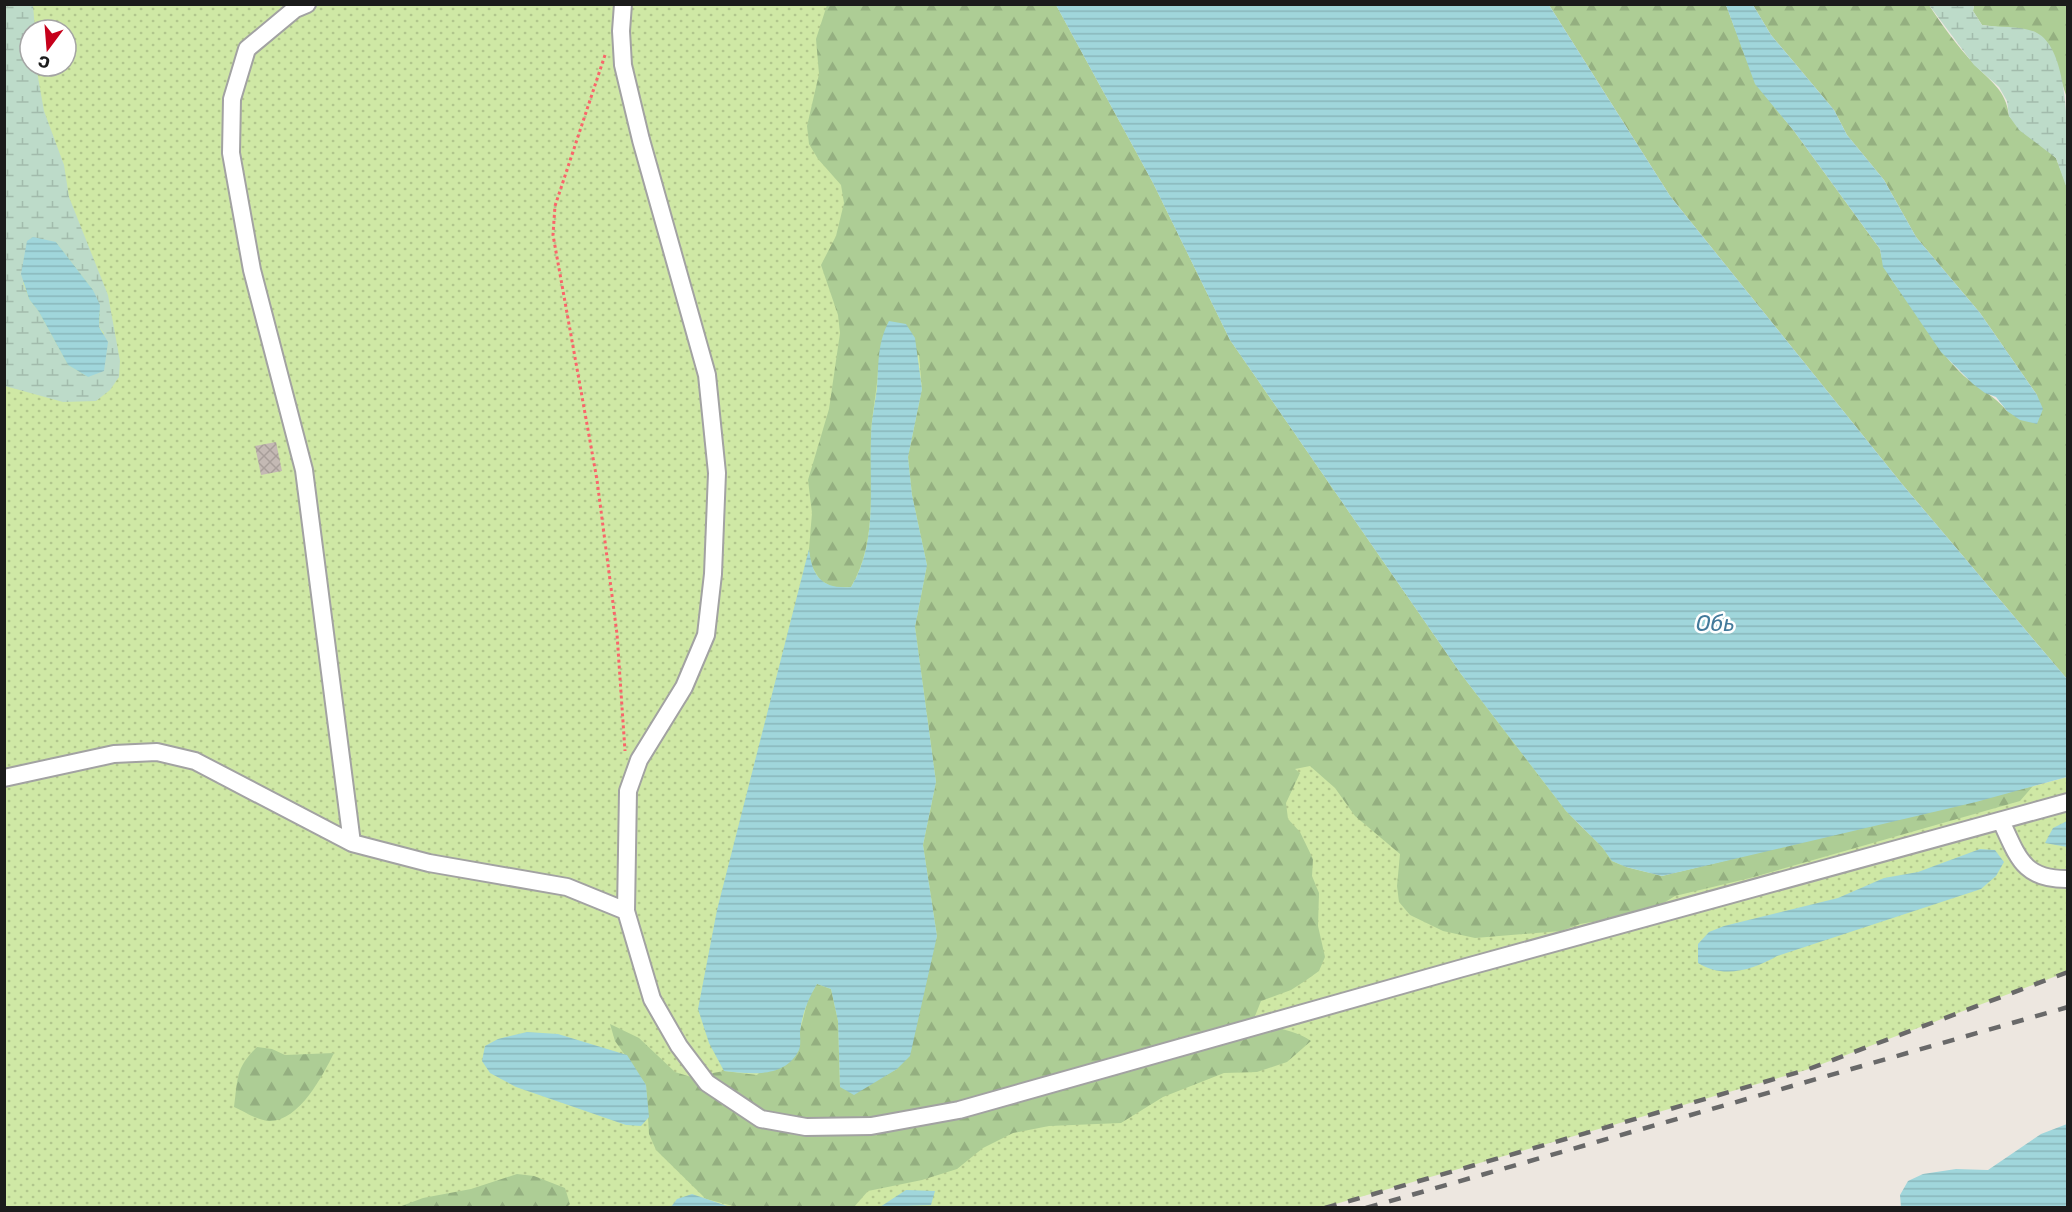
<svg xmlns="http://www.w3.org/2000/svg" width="2072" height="1212" font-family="Rubik,sans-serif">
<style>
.grass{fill:url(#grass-dots);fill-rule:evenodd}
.forest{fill:url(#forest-firs)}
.wetland{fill:url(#wetland-marsh);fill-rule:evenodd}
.water{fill:url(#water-rules)}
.building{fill:url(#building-cross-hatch)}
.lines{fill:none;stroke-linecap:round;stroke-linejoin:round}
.minor-casing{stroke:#a2a2a2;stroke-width:20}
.path{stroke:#f9656a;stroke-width:3;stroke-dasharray:3 3;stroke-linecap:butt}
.minor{stroke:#fff;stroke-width:16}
.rail{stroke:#696969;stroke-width:4.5;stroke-dasharray:12 12;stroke-linecap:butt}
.labels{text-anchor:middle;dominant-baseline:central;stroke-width:5;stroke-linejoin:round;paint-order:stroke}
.water-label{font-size:22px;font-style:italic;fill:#437a9b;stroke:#fff}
</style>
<defs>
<pattern id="grass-dots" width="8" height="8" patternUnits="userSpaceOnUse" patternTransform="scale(1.5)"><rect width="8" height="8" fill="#cfe8a5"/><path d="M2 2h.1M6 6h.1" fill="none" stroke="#b1c68d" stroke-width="1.8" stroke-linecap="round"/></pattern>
<pattern id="forest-firs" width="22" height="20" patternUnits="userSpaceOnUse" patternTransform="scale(1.5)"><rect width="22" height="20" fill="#adcd95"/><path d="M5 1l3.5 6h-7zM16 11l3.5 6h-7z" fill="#94af80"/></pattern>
<pattern id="wetland-marsh" width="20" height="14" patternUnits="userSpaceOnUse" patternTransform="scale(1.5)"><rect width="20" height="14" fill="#bddbc9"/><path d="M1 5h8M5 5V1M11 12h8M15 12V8" fill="none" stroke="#a2bbac"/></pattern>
<pattern id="water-rules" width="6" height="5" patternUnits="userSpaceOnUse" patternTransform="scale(1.5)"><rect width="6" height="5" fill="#a0d6db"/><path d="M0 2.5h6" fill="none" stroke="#89b7bb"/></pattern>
<pattern id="building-cross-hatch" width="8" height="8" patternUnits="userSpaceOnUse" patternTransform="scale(1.5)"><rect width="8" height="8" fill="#c4b9b4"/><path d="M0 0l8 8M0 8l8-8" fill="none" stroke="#a89e9a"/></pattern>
</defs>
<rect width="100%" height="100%" fill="#ede7e0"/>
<path class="grass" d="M5,5H1056L1153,183L1230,340L1461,674L1578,824L1626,867L1662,876L1976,802L2067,777V972L1806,1070L1325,1207H5ZM30,30H66V66H30Z"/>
<path class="forest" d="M827,5H1056L1153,183L1230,340L1461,674L1566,811L1602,847L1612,861L1626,867L1662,876L2033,786L2020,801L1750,878L1675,896L1662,904L1631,915L1580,924L1561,931L1475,938L1443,931L1410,915L1399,902L1397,886L1400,854L1355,816L1335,788L1310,766L1295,769L1300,773L1286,803L1288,819L1300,832L1313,859L1312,876L1319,893L1318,926L1325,957L1319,971L1305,981L1291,990L1261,1001L1255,1016C1274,1031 1293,1028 1311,1041L1287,1062L1257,1072L1224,1073L1163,1097L1121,1123L1049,1126L1013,1133L983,1148L957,1169L922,1180L868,1191L854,1207L741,1208L706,1199L656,1150L649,1134L646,1085L615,1041L610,1024L639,1038L675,1072L691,1077L724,1071L757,1075L800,1031L808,999L817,984L831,989L838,1021L840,1087L882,1077L897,1069L937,936L923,845L936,782L915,627L927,565L912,495L908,457L922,389L919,355L878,370C877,393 871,416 871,439C870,488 877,543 851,587L834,588L820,580L811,565L809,549L812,513L808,480L829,409L840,333L838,315L821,265L836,236L844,203L841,185L818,159L809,144L807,126L819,74L816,39Z
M1549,5H1726L1756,84L1794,131L1880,249C1885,279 1901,289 1916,313C1931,336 1944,357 1964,376C1979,389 1995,396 2007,411L2037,395L1980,313L1916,237L1884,180L1847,135L1834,110L1771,35L1753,5H1929C1941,24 1958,47 1974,64C1991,82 2006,90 2009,116L2056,158L2068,189L2067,679L1902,484L1670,196Z
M1974,5H2067V98L2059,74L2035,32L1982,25L1973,11Z
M257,1047L272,1049L285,1055L334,1053C323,1075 299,1122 269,1121C257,1120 245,1112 234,1107C238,1079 235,1068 257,1047Z
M517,1174L534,1176L565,1188L570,1204L566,1208L399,1207L423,1198L471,1189Z"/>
<path class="wetland" d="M5,5H33L35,30H30V66H36L44,111L64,165L69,197L108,295L120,361L119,377L110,390L96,401L63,402L5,386ZM56,242L93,290L100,313L99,327L104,333L88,377L68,365L39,312L29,299L23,283Z
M1929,5H1974L1973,11L1982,25C1999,28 2022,25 2037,33C2072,51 2068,153 2067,189L2056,158L2019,130L2009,116L2007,101L1999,87L1974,65Z"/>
<path class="water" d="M1056,5H1549L1670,196L1902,484L2067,679V777L1976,802L1662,876L1626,867L1612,861L1602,847L1566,811L1461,674L1230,340L1153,183Z
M1726,5H1753L1771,35L1834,110L1847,135L1884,180L1916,237L1980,313L2037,395L2043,409L2037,424L2020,420L2007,411L1996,397L1985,393L1973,384L1941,352L1883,267L1880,249L1794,131L1755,84Z
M33,237L56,242L93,290L100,305L99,327L108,342L104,371L88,377L68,365L39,312L29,299L21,274L27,241Z
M889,321L906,324L915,338L922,389L908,457L912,495L927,565L915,627L936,782L923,845L937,936L910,1056L897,1069L854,1095L840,1087L838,1021L831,989L817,984C808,999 802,1014 800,1032C800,1037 801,1045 799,1050C785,1079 749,1074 724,1071L709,1043L698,1009L717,910L809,549C812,577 822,589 851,587C878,543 869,487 871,438C871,421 875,404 877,388C879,362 877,344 889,321Z
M2067,821V847L2045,843L2053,828Z
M1980,849L1995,850L2004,862L1996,876L1981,889L1777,956C1753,970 1723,979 1698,963V944L1709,932L1724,926L1838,898L1884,878L1918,872Z
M527,1032L558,1034L627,1055L646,1085L649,1117L641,1126L626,1125L516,1087L490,1073L482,1061L485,1046L498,1039Z
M2067,1124V1207H1901L1900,1195L1908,1181L1923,1174L1956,1169L1988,1170L2041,1134Z
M906,1190L935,1191L931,1205L880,1207Z
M692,1194L730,1207H671L677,1199Z"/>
<path class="building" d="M276,442L282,471L261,475L255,446Z"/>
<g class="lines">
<g class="minor-casing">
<path id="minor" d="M307,4L295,9L247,49L232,99L231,153L252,270L304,470L352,843
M623,4L621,31L623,65L641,140L707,375L717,473L713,574L706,635L684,687L639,760L628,791L626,911
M4,778L114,754L157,752L195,761L352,843L429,863L567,887L626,911L652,999L679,1046L707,1083L761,1119L806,1127L871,1126L959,1110L1459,969L2068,802
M2001,821C2018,857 2023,880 2068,879"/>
</g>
<path class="path" d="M605,55L555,206L553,235L597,480L617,634L625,751"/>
<use href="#minor" class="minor"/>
<path class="rail" d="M1325,1208L1806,1070L2068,972
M1366,1208L2068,1007"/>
</g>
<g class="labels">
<g class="water-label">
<text x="1715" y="623">Обь</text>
</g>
</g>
<rect width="2072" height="1212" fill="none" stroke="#1b1b1b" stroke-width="12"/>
<g transform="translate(48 48) rotate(196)"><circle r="28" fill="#ffffff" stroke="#a4a4a4" stroke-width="1.5"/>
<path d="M0-4.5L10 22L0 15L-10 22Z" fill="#c6001b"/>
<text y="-9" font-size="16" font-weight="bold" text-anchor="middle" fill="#1b1b1b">С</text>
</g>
</svg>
